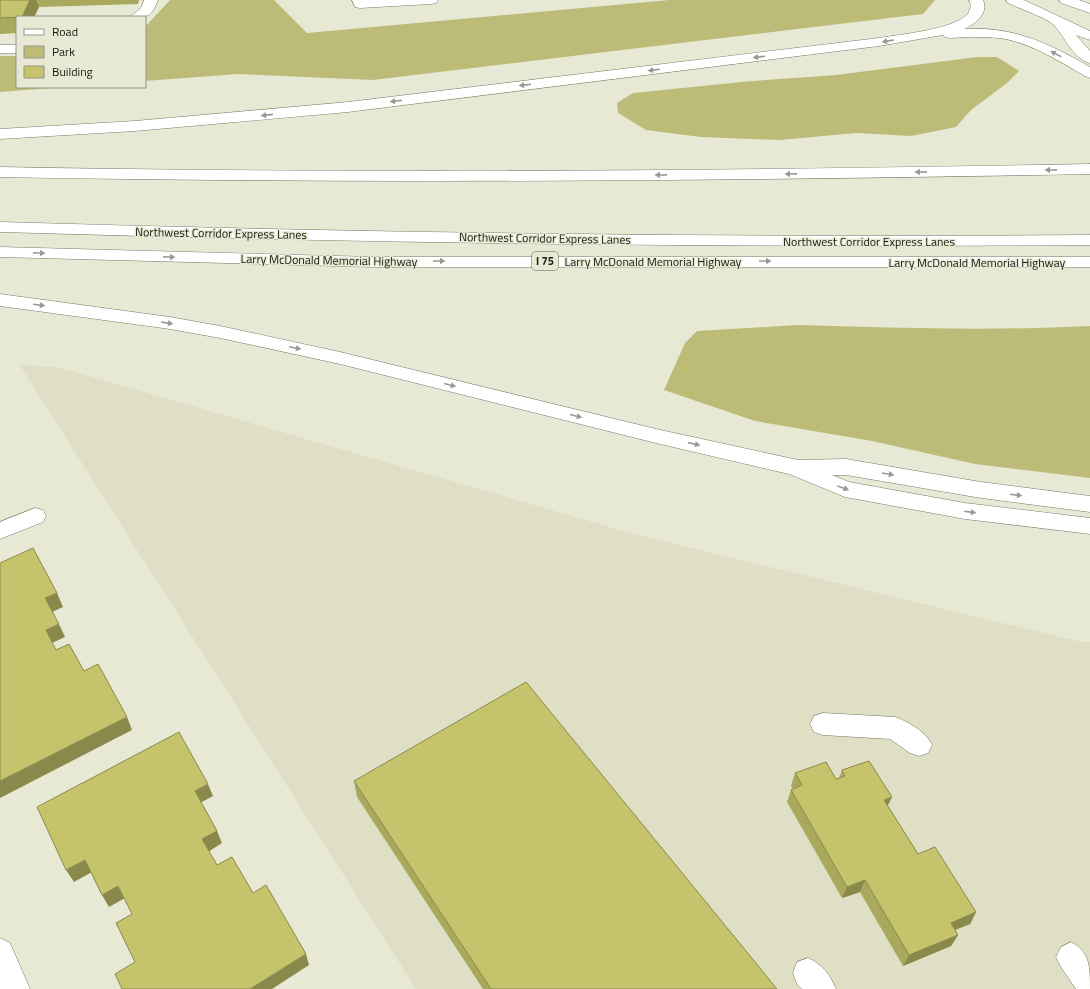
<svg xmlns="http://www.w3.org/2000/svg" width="1090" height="989" font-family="'Titillium Web',sans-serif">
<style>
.built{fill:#dedfc4}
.green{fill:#bcbc78}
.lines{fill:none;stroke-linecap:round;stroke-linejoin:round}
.minor-casing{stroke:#777866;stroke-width:1}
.major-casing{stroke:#777866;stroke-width:1}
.highway-casing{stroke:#777866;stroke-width:1}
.minor{fill:#fff;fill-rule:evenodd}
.major{fill:#fff;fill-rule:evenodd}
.highway{fill:#fff;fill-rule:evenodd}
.wall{fill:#a9a95d}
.shaded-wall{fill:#8a894c}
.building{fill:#c5c46c;stroke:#8a894c}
.oneway{fill:#989895}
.labels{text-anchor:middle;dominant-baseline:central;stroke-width:3;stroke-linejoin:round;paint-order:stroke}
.shield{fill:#e8e9d5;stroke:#58584d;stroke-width:1}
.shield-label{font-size:11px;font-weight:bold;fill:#1a1a13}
.street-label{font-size:12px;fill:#1a1a13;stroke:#e8e9d5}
</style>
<rect width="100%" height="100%" fill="#e8e9d5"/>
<path class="built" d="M19,364L61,368L634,534L1081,642H1090V989H416Z"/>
<path class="green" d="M170,0H274L307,33L669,0H935L923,14L373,80L238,74L145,81V27Z
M0,56H17V87H64L0,92Z
M977,57H997L1019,71L1007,83L971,110L956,127L911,136L856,133L780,140L701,137L646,130L618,113L617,103L633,93L752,81L836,75Z
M798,325C896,328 993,331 1090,326V478L975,464L872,441L755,421L664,390L685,343L697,331Z"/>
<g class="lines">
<g class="minor-casing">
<path id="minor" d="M144,0H158C151,18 148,17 130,17L141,8Z
M352,0H438L436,3L431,4L360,8L355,7Z
M0,45H17V53H0Z
M35,508L43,510L46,516L43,522L0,539V522Z
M823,713L895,717C909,722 926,732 932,745L928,753L919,756L910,753L890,739L823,735L814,732L810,724L814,716Z
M0,938L10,943L30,989H0Z
M1071,942C1090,952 1090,967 1090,989H1076L1061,967L1056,957L1061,947Z
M808,958C822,964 830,975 836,989H802L797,984L793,973L797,962Z"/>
</g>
<g class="major-casing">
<path id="major" d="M1006,0H1024L1090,31V40L1076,35L1090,51V63C1073,59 1065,37 1054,25C1047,18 1018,8 1008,3Z"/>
</g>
<g class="highway-casing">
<path id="highway" d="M969,0H983C989,14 975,24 964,29C1013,26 1048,43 1090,67V78L1085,76C1060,62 1034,45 1006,39C988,36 969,37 950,38L945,37L943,35L879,46L348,112L135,131L0,139V129L135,121L348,102L879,38C902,34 952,30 968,14L971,6Z
M1059,0H1079L1090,4V13L1061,3Z
M1090,164V174C727,181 363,184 0,177V167C363,174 727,171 1090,164Z
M0,222C363,233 727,238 1090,235V245C727,248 363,243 0,232Z
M0,247L374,257H1090V267H374L0,257Z
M0,294L170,317L220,326L340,352L656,429L798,460L846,459L981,482L1090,496V512L981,498L846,475H832L849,482L965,503L1090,518V534L965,519L845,497L789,474L656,443L340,364L220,338L170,329L0,306Z"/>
</g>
<use href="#minor" class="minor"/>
<use href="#major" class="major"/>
<use href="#highway" class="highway"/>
</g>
<path class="wall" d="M0,0H139L138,4L39,7L34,17H17V33L0,34Z
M842,770L888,806L918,854L976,912L970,924L955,930L958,935L951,946L903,966L860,892L842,898L787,802L791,790L793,789L791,786L795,773L836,779L839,778Z
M354,781L777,989H483L357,797Z"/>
<path class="shaded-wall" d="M30,0H36L39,7L34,17H22Z
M57,593L63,607L52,612L45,598Z
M59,624L65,637L52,643L46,630Z
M127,717L132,730L0,798V781Z
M208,784L213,796L200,803L195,791Z
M892,797L886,809L884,800Z
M217,831L222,843L208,852L202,839Z
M85,860L92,872L74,882L66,870Z
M865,880L860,892L842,898L847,887Z
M118,886L125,898L109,907L102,895Z
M976,912L970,924L944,934L951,923Z
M958,935L951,946L903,966L909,955Z
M306,954L309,965L272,989H250Z"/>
<path class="building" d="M0,0H30L22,17L0,18Z
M33,548L57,593L45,598L59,624L46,630L56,650L69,644L84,671L98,664L127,717L0,781V563Z
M526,682L777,989H491L354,781Z
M179,732L208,784L195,791L217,831L202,839L217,865L232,857L253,893L266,885L306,954L250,989H122L115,974L135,962L116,923L132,914L118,886L102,895L85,860L66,870L37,807Z
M869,761L892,797L884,800L918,854L935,847L976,912L951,923L958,935L909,955L865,880L847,887L791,790L802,785L795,773L826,762L836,779L845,776L842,770Z"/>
<defs><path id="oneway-solid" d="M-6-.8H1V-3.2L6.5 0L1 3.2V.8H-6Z"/></defs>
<g class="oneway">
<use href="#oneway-solid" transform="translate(888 41) rotate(171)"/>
<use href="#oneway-solid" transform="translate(1056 54) rotate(-152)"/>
<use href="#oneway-solid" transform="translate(759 57) rotate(173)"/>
<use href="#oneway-solid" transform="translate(654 70) rotate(173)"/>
<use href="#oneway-solid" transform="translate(525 85) rotate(173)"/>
<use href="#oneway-solid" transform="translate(396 101) rotate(173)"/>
<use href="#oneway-solid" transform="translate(267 115) rotate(174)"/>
<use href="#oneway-solid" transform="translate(1051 170) rotate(179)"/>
<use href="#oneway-solid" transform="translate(921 172) rotate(179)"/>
<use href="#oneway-solid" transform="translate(791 174) rotate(179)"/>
<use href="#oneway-solid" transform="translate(661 175) rotate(179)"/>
<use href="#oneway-solid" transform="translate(39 253) rotate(2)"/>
<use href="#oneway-solid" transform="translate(169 257) rotate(2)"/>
<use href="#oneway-solid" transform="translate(439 261)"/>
<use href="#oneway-solid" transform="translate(765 261)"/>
<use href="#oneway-solid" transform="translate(39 305) rotate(7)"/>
<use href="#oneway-solid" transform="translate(167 323) rotate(9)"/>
<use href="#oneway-solid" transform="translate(295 348) rotate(12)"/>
<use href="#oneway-solid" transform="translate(450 385) rotate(14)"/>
<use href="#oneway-solid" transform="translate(576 416) rotate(14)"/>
<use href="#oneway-solid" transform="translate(694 444) rotate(13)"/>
<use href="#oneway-solid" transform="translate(888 474) rotate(10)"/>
<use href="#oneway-solid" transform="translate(843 488) rotate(20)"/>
<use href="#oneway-solid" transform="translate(1016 495) rotate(7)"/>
<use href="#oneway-solid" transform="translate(970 512) rotate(7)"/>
</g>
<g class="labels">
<rect class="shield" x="532" y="252" width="26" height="18" rx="3"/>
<g class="shield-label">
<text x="545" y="261">I 75</text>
</g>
<g class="street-label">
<text transform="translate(221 233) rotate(1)">Northwest Corridor Express Lanes</text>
<text transform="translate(545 238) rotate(1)">Northwest Corridor Express Lanes</text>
<text x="869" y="241">Northwest Corridor Express Lanes</text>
<text transform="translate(329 260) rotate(1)">Larry McDonald Memorial Highway</text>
<text x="653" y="261">Larry McDonald Memorial Highway</text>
<text x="977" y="262">Larry McDonald Memorial Highway</text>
</g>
</g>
<rect x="16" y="16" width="130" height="72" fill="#e8e9d5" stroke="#969687"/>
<rect x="24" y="29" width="20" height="6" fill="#ffffff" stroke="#969687"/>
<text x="52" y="36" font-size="12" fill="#1a1a13">Road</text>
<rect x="24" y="46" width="20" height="12" fill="#bcbc78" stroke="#969687"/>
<text x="52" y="56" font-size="12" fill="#1a1a13">Park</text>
<rect x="24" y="66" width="20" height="12" fill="#c5c46c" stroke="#969687"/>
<text x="52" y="76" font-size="12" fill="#1a1a13">Building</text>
</svg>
